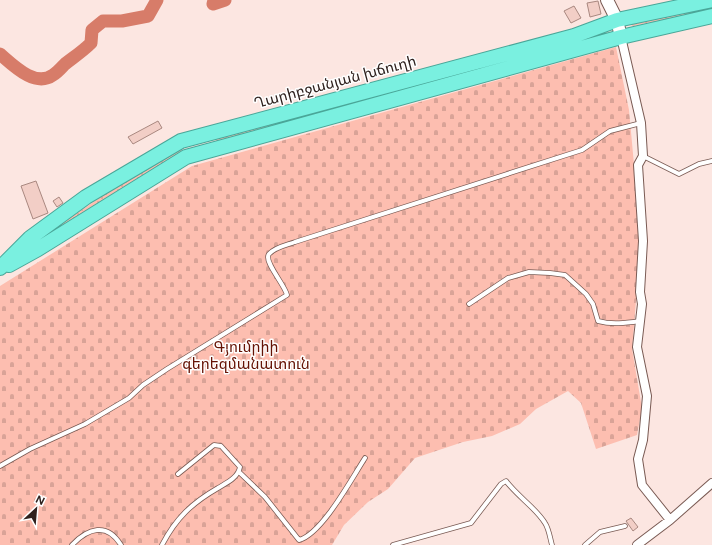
<svg xmlns="http://www.w3.org/2000/svg" width="712" height="545" font-family="Figtree,'Noto Sans Armenian',sans-serif">
<style>
.grass{fill:url(#grass-dots)}
.cemetery{fill:url(#cemetery-stones)}
.lines{fill:none;stroke-linecap:round;stroke-linejoin:round}
.river{stroke:#d77c69;stroke-width:13}
.building{fill:#f2cec6;stroke:#a98880}
.service-casing{stroke:#795a53;stroke-width:5.5}
.minor-casing{stroke:#795a53;stroke-width:10}
.secondary-casing{stroke:#795a53;stroke-width:14}
.trunk-casing{stroke:#4aa698;stroke-width:16}
.service{stroke:#fff;stroke-width:4}
.minor{stroke:#fff;stroke-width:8}
.secondary{stroke:#fff;stroke-width:12}
.trunk{stroke:#7af0e0;stroke-width:14}
.labels{text-anchor:middle;dominant-baseline:central;stroke-width:3;stroke-linejoin:round;paint-order:stroke}
.street-label{font-size:15px;fill:#2f211e;stroke:#fff}
.park-label{font-size:15px;fill:#651204;stroke:#fff}
</style>
<defs>
<pattern id="grass-dots" width="8" height="8" patternUnits="userSpaceOnUse"><rect width="8" height="8" fill="#fdbeb0"/><path d="M2 2h.1M6 6h.1" fill="none" stroke="#d9a397" stroke-width="1.8" stroke-linecap="round"/></pattern>
<pattern id="cemetery-stones" width="16" height="16" patternUnits="userSpaceOnUse"><rect width="16" height="16" fill="#fdbeb0"/><path d="M2 7V4a2 2 0 0 1 4 0v3zM10 15v-3a2 2 0 0 1 4 0v3z" fill="#d9a397"/></pattern>
</defs>
<rect width="100%" height="100%" fill="#fce6e1"/>
<path class="grass" d="M712,5V10L632,26L630,21Z
M577,40L580,44L217,143L215,138Z
M180,148L183,153L37,245L34,242L122,183Z"/>
<path class="cemetery" d="M616,47L629,110L641,241L632,349L642,408L637,435L596,449L581,403L568,391L536,409L520,424L492,436L463,442L415,458L388,489L368,502L344,525L332,545H0V286L192,166Z"/>
<g class="lines">
<path class="river" d="M214,0L213,4L225,0
M0,54C13,65 35,88 53,75C58,72 61,68 65,64C74,57 83,51 91,43L92,30L103,21H122L148,16L157,0"/>
</g>
<path class="building" d="M598,1L601,14L590,17L587,3Z
M574,6L581,18L571,23L564,11Z
M158,121L162,128L133,144L128,137Z
M36,181L48,213L33,219L21,186Z
M59,197L63,203L57,207L53,201Z
M631,518L638,527L633,531L626,521Z"/>
<g class="lines">
<g class="service-casing">
<path id="service" d="M643,156L679,174L699,164L712,161
M469,304L508,278L529,272L550,273L565,275L586,294L593,304L598,321C612,325 626,323 640,321
M0,466L30,449L85,424L129,398L143,385L167,369L287,295C285,285 263,261 269,254C275,247 287,245 295,242L582,150L610,131L641,123
M239,472L265,497L299,540C322,534 352,478 365,458
M72,545C88,528 107,522 121,545
M162,545C176,518 192,503 218,488C226,483 238,478 240,467L221,446L214,445L178,474
M393,545L471,523L501,484L506,481C518,497 535,507 545,523C549,529 550,538 552,545
M585,545L600,532L625,526"/>
</g>
<g class="minor-casing">
<path id="minor" d="M621,37L641,123L643,156L638,165L643,241L640,292L642,304L637,347L647,396L643,440L638,459L642,485L670,520
M637,545L670,520L712,483"/>
</g>
<g class="secondary-casing">
<path id="secondary" d="M607,0L617,20L621,37"/>
</g>
<g class="trunk-casing">
<path id="trunk" d="M9,265L38,249L186,157L621,37L712,16
M0,268L30,238L86,197L181,141L574,36L617,20L712,0"/>
</g>
<use href="#service" class="service"/>
<use href="#minor" class="minor"/>
<use href="#secondary" class="secondary"/>
<use href="#trunk" class="trunk"/>
</g>
<g class="labels">
<g class="street-label">
<text transform="translate(335 82) rotate(-15)">Ղարիբջանյան խճուղի</text>
</g>
<g class="park-label">
<text x="246" y="347">Գյումրիի<tspan x="246" dy="17">գերեզմանատուն</tspan></text>
</g>
</g>
<g transform="translate(36 509) rotate(26)" stroke="#ffffff" stroke-width="3" paint-order="stroke">
<path d="M0-3L7 15L0 10L-7 15Z" fill="#2f211e"/>
<text y="-6" font-size="11" font-weight="bold" text-anchor="middle" fill="#2f211e">N</text>
</g>
</svg>
